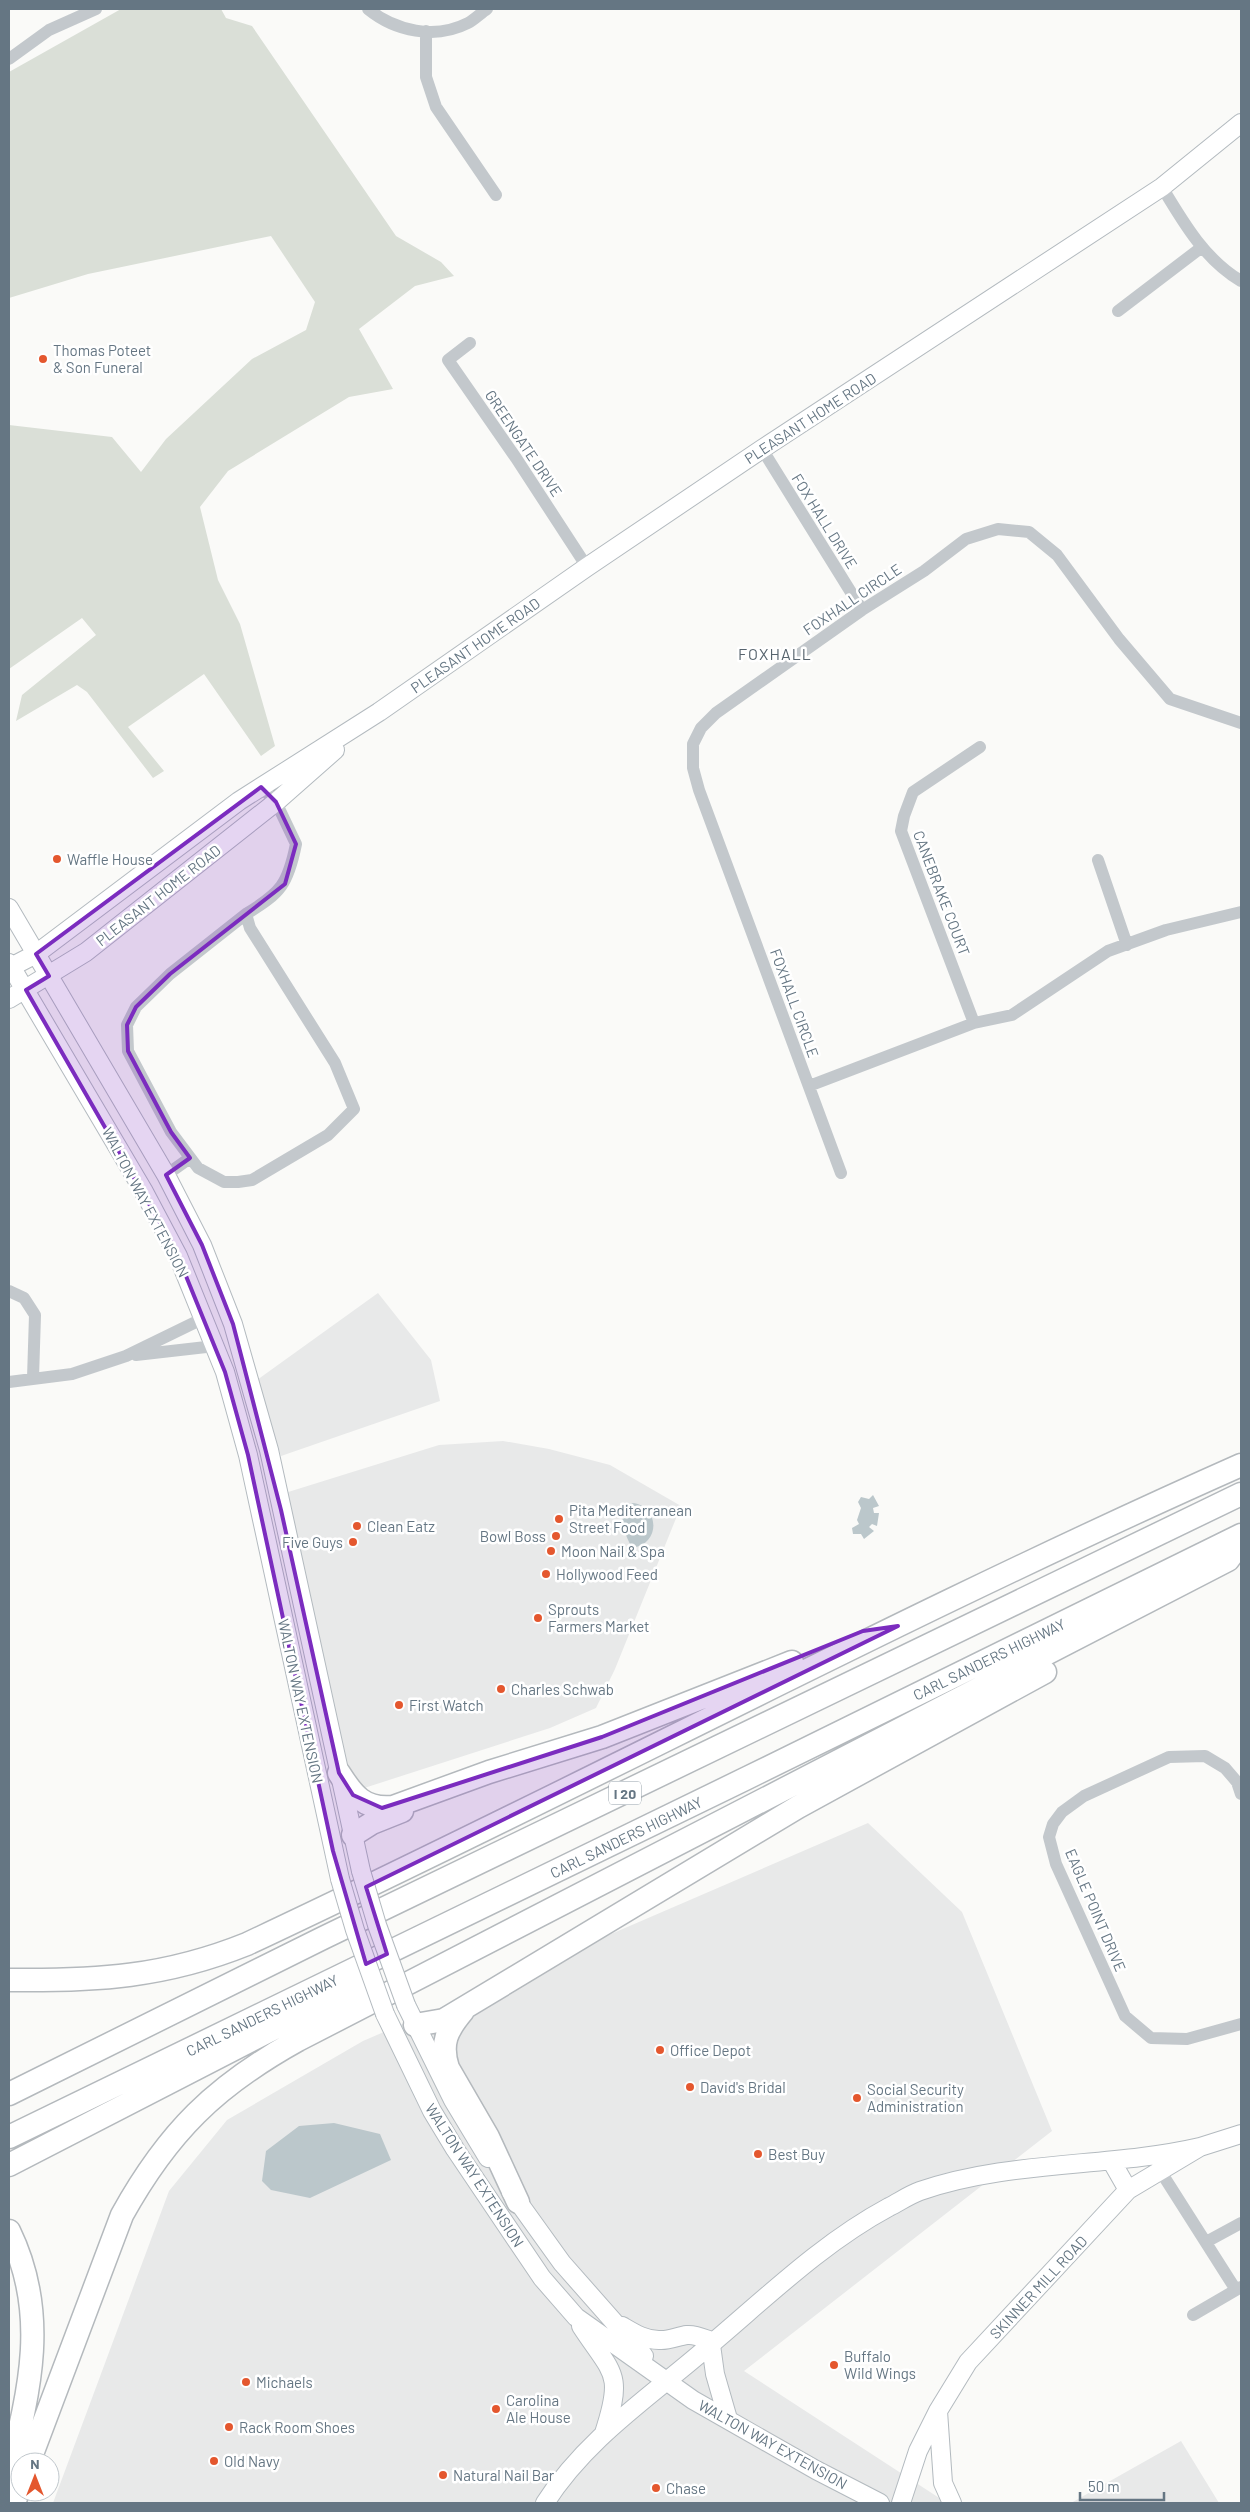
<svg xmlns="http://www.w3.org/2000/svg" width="1250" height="2512" font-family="Barlow,sans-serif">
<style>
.built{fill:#e8e9e9}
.green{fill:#dadfd7}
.water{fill:#bbc7cb}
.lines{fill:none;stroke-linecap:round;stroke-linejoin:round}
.secondary-casing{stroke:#b3babf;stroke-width:20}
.highway-casing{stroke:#b4b9bd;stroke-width:25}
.street{stroke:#c3c8cc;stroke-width:12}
.secondary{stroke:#fff;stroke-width:18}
.highway{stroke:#fff;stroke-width:22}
.secondary-bridge-casing{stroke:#b3babf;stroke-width:20;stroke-linecap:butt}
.secondary-bridge{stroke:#fff;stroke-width:18}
.marked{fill:#7b2cbf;fill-opacity:0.2;stroke:#7b2cbf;stroke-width:4;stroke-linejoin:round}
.poi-dot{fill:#e4572e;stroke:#fff;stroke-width:2}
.labels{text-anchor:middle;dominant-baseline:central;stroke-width:5;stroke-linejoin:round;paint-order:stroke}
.shield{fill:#fff;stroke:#939fa8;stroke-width:1}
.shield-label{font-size:14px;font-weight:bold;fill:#657683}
.poi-label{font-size:15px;fill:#657683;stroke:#fff;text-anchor:start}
.street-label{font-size:15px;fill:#657683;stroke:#fff}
.neighbourhood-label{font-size:16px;letter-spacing:1px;fill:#57646e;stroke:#fff}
</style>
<rect width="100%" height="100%" fill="#fafaf8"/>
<path class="built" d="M378,1293L431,1360L440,1401L281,1456L257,1380Z
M503,1441L549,1449L610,1465L681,1506L615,1669L596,1708L550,1728L355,1791L345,1778L285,1493L439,1445Z
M868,1823L962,1912L1052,2131L744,2371L947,2503H53L169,2191L227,2120L363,2041Z
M1181,2441L1219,2503H1071Z"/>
<path class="green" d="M121,9H221L226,18L252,26L396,236L441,262L454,276L415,286L359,329L393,389L349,397L228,471L200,507L218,580L240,624L275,746L261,756L204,674L128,727L164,771L153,778L87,692L77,685L16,721L22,695L96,635L82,618L9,669V425L112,437L141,472L166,439L252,359L306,330L315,302L271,236L88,274L9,298V72Z"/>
<path class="water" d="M873,1495L879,1506L873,1508L874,1513H879L877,1526L872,1524L869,1527L874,1531L864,1539L861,1534H853L852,1528L859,1524L857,1520L861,1508L858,1502L861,1497L869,1499Z
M632,1503C659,1505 662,1544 632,1548C625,1535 619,1519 625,1505Z
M334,2123L380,2134L391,2160L310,2198L271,2190L262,2181L266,2151L299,2126Z"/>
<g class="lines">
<g class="secondary-casing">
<path id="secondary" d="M9,908L166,1175L202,1245L233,1324L269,1450L361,1871
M9,963L143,1190L178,1256L225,1372L248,1455L340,1879
M9,968L36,954L239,801L379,712L587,567L762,449L1162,187L1241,123
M9,999L86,952L276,802L335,750
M406,2005L453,2100L488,2158
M385,2014L432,2111L455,2149L542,2278L576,2317L693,2400L816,2470L880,2503
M1112,2162L1128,2190
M511,2192L562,2263L644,2356
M581,2326C613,2375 624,2372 604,2433
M622,2326C634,2333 645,2340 659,2340C669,2341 678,2336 687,2335C696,2334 705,2339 714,2342
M711,2345L715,2374L728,2419
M938,2411L943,2483L952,2503
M545,2503C587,2437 653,2395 710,2345C767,2297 822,2243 889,2207C899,2202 909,2195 920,2191C1009,2160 1109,2168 1200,2147
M901,2503L918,2451L938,2411L968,2362L1128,2190L1200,2147L1241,2134"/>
</g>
<g class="highway-casing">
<path id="highway" d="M339,1773C353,1795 364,1810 393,1807L489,1772L602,1737L792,1662
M353,1835L372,1823L402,1811
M9,1980C97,1981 165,1977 247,1944C580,1788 905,1614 1241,1465
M463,2011C447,2030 440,2043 448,2068L488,2137L518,2202
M415,2025L444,2020L798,1807L1045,1672
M9,2094L323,1938L1241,1494
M9,2137L745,1779L1241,1535
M9,2165L366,1981
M9,2231C49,2313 30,2389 9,2473
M29,2462L122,2215C168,2132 215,2086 298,2040L1228,1560L1241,1542
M14,2503L20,2487"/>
</g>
<path class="street" d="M368,9C395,31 435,40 468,23C474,20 481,13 487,9
M426,31V77L436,107L496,195
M9,59L49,30L96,9
M1162,187C1183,222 1205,260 1241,281
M1118,311L1202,247
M470,343L448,360L516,458L587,567
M762,449L862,610
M1098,860L1127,945
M246,914L170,974L136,1007L127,1025L128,1051L171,1132L198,1168L224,1182H238L252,1180L328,1135L354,1109L335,1063L250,928L246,914C281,893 288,884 296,844L276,802L261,787
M974,1023L901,831L904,816L913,792L980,747
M809,1086L974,1023L1012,1015L1108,951L1166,930L1241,912
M841,1173L699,790L693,768V744L701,728L716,713L862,610L924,571L966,539L998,529L1029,532L1057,555L1119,639L1170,699L1241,723
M166,1175L190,1158
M9,1291L24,1298L35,1315L33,1378
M136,1355L215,1346
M9,1382L72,1374L126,1356L204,1318
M1241,1794L1237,1782L1225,1768L1205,1756L1169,1757L1084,1796L1062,1812L1053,1824L1049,1837L1056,1864L1125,2016L1151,2038L1187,2039L1241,2024
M1161,2172L1236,2290
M1206,2242L1241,2223
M1193,2315L1241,2287"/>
<use href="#secondary" class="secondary"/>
<use href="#highway" class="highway"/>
<g class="secondary-bridge-casing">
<path id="secondary-bridge" d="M361,1871L377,1925L406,2005
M340,1879L355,1930L385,2014"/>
</g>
<use href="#secondary-bridge" class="secondary-bridge"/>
</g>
<path class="marked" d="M261,787L276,802L296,844L285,884L170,974L136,1007L127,1025L128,1051L171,1132L190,1158L166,1175L202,1245L233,1324L281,1510L339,1773L353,1795L382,1808L602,1737L863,1631L898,1626L366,1887L387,1954L366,1964L333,1851L248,1455L225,1372L175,1249L26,990L49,976L36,954Z"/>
<g class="poi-dot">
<circle cx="43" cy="359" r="5"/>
<circle cx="57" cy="859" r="5"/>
<circle cx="559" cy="1519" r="5"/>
<circle cx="357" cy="1526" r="5"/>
<circle cx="556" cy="1536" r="5"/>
<circle cx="353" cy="1542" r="5"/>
<circle cx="551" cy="1551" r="5"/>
<circle cx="546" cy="1574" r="5"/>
<circle cx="538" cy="1618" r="5"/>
<circle cx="501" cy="1689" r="5"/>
<circle cx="399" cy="1705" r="5"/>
<circle cx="660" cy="2050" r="5"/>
<circle cx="690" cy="2087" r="5"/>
<circle cx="857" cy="2098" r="5"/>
<circle cx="758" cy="2154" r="5"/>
<circle cx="834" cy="2365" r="5"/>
<circle cx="246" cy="2382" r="5"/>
<circle cx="496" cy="2409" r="5"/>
<circle cx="229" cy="2427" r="5"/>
<circle cx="214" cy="2461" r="5"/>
<circle cx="443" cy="2475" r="5"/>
<circle cx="656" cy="2488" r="5"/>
</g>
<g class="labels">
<rect class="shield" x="609" y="1781.5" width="32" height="23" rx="4"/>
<g class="shield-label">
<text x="625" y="1793">I 20</text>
</g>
<g class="poi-label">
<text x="53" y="350">Thomas Poteet<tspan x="53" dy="17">&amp; Son Funeral</tspan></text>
<text x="67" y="859">Waffle House</text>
<text x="569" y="1510">Pita Mediterranean<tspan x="569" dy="17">Street Food</tspan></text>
<text x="367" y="1526">Clean Eatz</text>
<text x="546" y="1536" text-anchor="end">Bowl Boss</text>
<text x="343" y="1542" text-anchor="end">Five Guys</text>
<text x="561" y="1551">Moon Nail &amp; Spa</text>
<text x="556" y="1574">Hollywood Feed</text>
<text x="548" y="1609">Sprouts<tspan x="548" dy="17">Farmers Market</tspan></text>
<text x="511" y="1689">Charles Schwab</text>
<text x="409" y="1705">First Watch</text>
<text x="670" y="2050">Office Depot</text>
<text x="700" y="2087">David's Bridal</text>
<text x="867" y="2089">Social Security<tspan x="867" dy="17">Administration</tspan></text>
<text x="768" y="2154">Best Buy</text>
<text x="844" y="2356">Buffalo<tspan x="844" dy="17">Wild Wings</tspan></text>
<text x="256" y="2382">Michaels</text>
<text x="506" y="2400">Carolina<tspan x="506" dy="17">Ale House</tspan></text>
<text x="239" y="2427">Rack Room Shoes</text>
<text x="224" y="2461">Old Navy</text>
<text x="453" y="2475">Natural Nail Bar</text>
<text x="666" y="2488">Chase</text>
</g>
<g class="street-label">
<text transform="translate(810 418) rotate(-33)">PLEASANT HOME ROAD</text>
<text transform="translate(524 443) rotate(56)">GREENGATE DRIVE</text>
<text transform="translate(825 521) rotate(58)">FOX HALL DRIVE</text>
<text transform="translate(852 599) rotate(-34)">FOXHALL CIRCLE</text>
<text transform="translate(475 645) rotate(-35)">PLEASANT HOME ROAD</text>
<text transform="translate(942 893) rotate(69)">CANEBRAKE COURT</text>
<text transform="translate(158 895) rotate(-38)">PLEASANT HOME ROAD</text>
<text transform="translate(795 1003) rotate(70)">FOXHALL CIRCLE</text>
<text transform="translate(146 1202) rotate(62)">WALTON WAY EXTENSION</text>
<text transform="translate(989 1659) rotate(-26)">CARL SANDERS HIGHWAY</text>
<text transform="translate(301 1701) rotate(78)">WALTON WAY EXTENSION</text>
<text transform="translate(626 1837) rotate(-26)">CARL SANDERS HIGHWAY</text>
<text transform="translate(1096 1910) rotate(67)">EAGLE POINT DRIVE</text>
<text transform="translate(262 2015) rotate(-26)">CARL SANDERS HIGHWAY</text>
<text transform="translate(475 2175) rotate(57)">WALTON WAY EXTENSION</text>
<text transform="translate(1038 2287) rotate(-47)">SKINNER MILL ROAD</text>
<text transform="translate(773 2444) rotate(29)">WALTON WAY EXTENSION</text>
</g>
<g class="neighbourhood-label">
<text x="775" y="653">FOXHALL</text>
</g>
</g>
<rect width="1250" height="2512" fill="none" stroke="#657683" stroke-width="20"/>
<g transform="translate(35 2477)"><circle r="24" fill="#ffffff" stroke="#c1c8cd"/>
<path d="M0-4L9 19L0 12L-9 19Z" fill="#e4572e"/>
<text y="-8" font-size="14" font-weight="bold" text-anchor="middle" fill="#657683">N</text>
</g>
<path d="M1080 2492v8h84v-8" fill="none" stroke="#657683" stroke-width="2.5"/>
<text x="1088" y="2492" font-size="15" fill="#657683" stroke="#ffffff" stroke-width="4" paint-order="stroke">50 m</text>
</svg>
